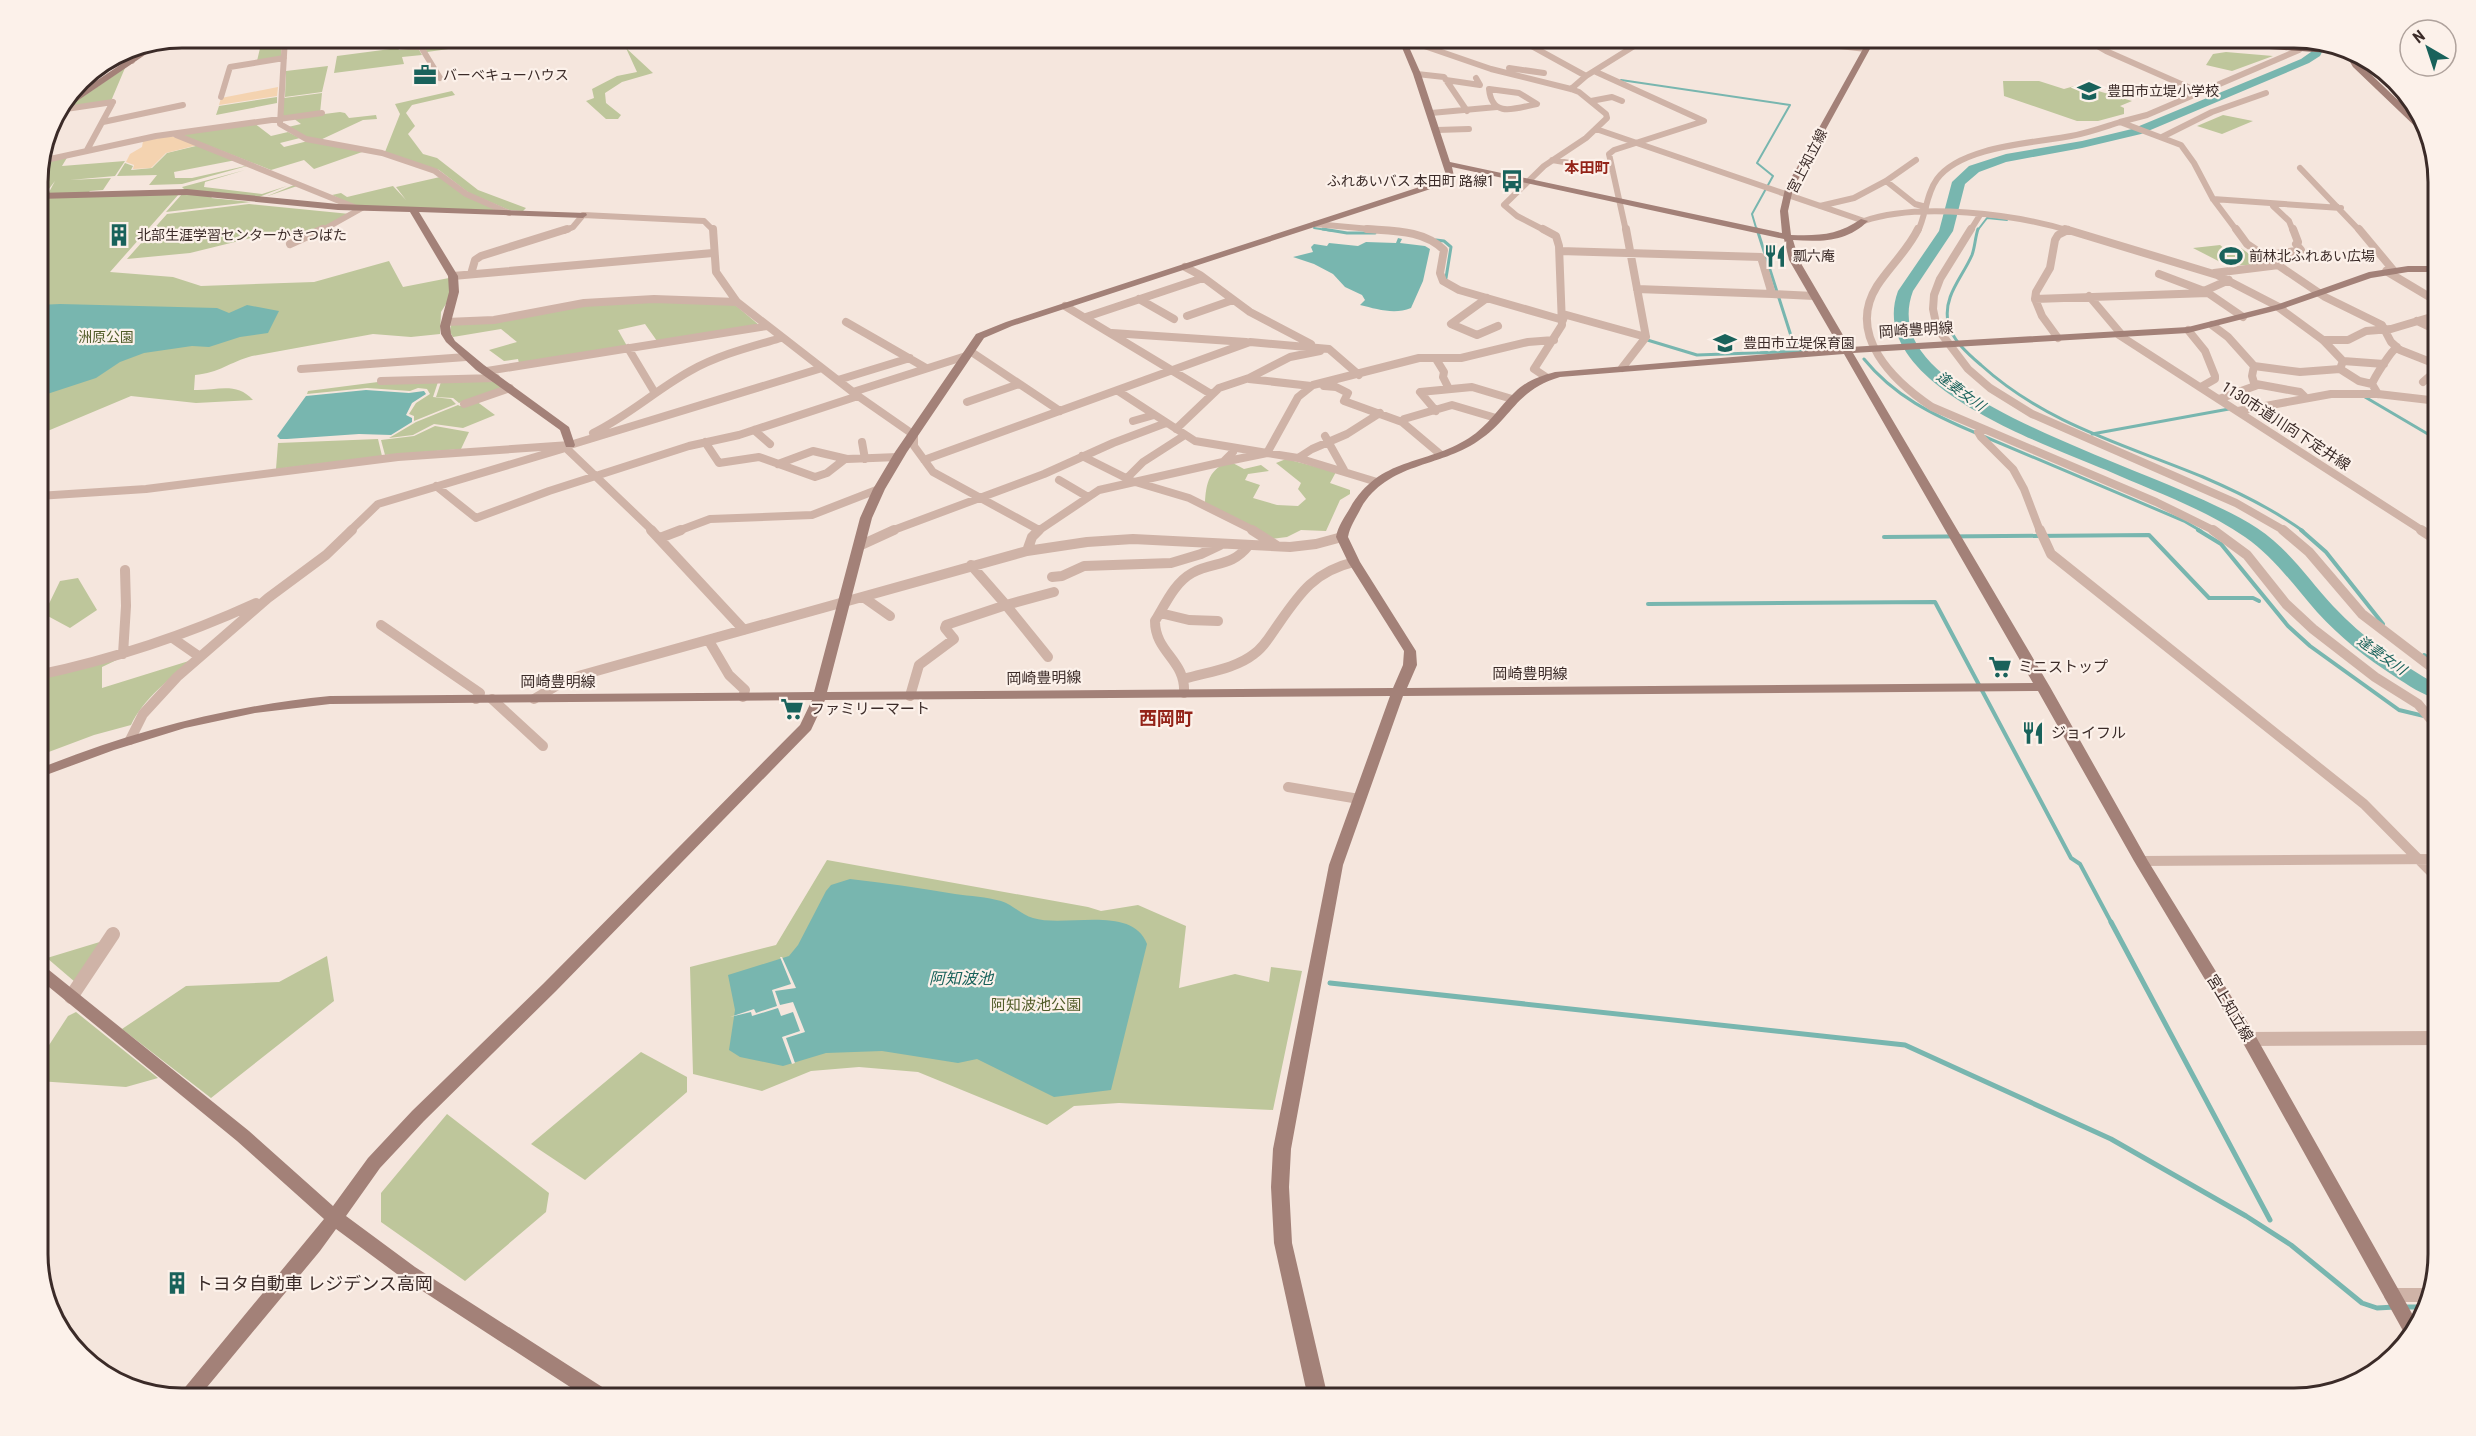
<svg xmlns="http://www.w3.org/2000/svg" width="2476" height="1436" font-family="'Roboto Condensed','Noto Sans JP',sans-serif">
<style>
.green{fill:#bec69b}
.sand{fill:#f4d3b0}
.water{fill:#78b6af}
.pier{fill:#f5e6dd}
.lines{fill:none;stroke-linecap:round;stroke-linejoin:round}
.stream-far3{stroke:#78b6af;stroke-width:2}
.stream-far2{stroke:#78b6af;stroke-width:3}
.stream-far1{stroke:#78b6af;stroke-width:4}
.stream{stroke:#78b6af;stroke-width:5}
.river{fill:#78b6af;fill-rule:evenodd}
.street-far3{stroke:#cfb3a7;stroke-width:6}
.street-far2{stroke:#cfb3a7;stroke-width:8}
.street-far1{stroke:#cfb3a7;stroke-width:10}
.street{stroke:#cfb3a7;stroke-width:14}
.secondary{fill:#a38178;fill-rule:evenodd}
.primary{fill:#7e5f58;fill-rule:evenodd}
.labels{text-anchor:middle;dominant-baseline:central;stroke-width:4.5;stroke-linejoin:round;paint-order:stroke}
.far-poi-label{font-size:14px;fill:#3b2b28;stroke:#fcf1ea;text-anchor:start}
.far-street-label{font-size:14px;fill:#3b2b28;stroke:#fcf1ea}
.far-park-label{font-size:14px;fill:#515c29;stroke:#fcf1ea}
.far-water-label{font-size:14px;font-style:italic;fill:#19625b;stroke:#fcf1ea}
.far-quarter-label{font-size:15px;font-weight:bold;fill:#932318;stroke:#fcf1ea}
.street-label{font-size:15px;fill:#3b2b28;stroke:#fcf1ea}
.poi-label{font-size:15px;fill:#3b2b28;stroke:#fcf1ea;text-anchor:start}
.park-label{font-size:15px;fill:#515c29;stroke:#fcf1ea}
.water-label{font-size:16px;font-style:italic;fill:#19625b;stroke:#fcf1ea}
.quarter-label{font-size:18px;font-weight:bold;fill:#932318;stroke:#fcf1ea}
.near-poi-label{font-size:18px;fill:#3b2b28;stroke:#fcf1ea;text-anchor:start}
.rim{fill:none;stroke:#3b2b28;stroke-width:3}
</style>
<rect width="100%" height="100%" fill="#f5e6dd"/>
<path class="green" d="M415,38H432L433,43L489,38L491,43L427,52L424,47L399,45L395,40Z
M282,42L281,58L257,61L261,44Z
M398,48L399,50L418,48L422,55L402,57L404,64L334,73L337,56Z
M626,48L653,73L622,82L605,93L606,103L621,115L618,119H606L586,101L594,98L592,89L617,76L637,72Z
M2226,52L2273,56L2232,71L2206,65L2213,54Z
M328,66L322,92L285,97L286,71Z
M125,68L111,101L68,107Z
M2003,81H2039L2064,89L2078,85L2132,101L2120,106L2124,108V114L2098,121H2077L2004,96Z
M452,91L455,95L412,105L406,113L415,126L408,134L423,154L437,158L478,190L526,208L523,211L509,210L469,193L439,170L385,152L400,114L395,104Z
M322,93L320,113L282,117L284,98Z
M277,97V103L216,115L219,106Z
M340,112L345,113L349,118L376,115L377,119L363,120L318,141L309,139L288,127L301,124L293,118Z
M2223,115L2253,121L2222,134L2197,126Z
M254,123L271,136L288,132L300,138L280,143L284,147L308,141L365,151L314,169L304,160L271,170L179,134Z
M200,145L236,160L174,172L175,178H192L250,165L300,185L265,197L294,185L247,166L182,184L149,185L157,175L117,176L125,163L133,166L131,170L152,168L167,153Z
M68,156L62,166L125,161L115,176L70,180L111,178L103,190L90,191L88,193L48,194L55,181L45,194H38V173L41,162Z
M245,170L205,182L204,187L262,194L287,186L259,197L186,191L182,187Z
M440,177L464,195L497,209L494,211L355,206L332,195L341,193L347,197L393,186L406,200L396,187Z
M179,194L110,272L173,277L201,286L314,282L389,261L403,287L449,278V299L441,312L440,334L411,337L373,334L252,356C230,362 219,373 195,375L194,390C216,391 236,381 253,400L196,403L131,396L38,435V198Z
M182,194L215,195L211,198L251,202L166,212Z
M249,204L350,214L303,238L295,233L280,231L190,253L127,259L167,214Z
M2220,245L2225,249L2241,248L2263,264L2228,266L2193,248Z
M653,302L734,304L759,325L657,341L645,324L618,330L627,346L519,363L518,359L504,361L489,350L517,342L501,329L453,337L450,332L451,324L582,305Z
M493,379L504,388L459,403L453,398L436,397L441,382Z
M378,382H438L433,397L451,399L456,404L414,421V416L409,414L416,403L430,394L427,389L418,388L410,391L367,388L307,394L308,391Z
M476,401L495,415L463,428L434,424L413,435L389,438L416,422L458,405L460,406Z
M435,426L469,432L461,449L385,455L381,440L414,436Z
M378,439L382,456L276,469L278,443Z
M1286,459L1336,472L1330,483L1350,490V494L1340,500L1326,531L1301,530L1287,537L1271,539L1205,503C1206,484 1209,467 1231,462L1244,469L1261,465L1269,471L1248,474L1245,480L1260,485L1253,498L1277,505L1298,506L1306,499L1298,489L1301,483L1276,463Z
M78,578L97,610L70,628L44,614L60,581Z
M125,656L102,667V688L192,660C171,678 143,699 131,725L94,735L38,756V678Z
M827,860L1088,907L1101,911L1138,905L1186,926L1179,988L1235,974L1269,982L1271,967L1302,971L1273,1110L1119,1103L1074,1106L1047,1125L918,1072L859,1067L811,1071L762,1091L693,1074L690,967L776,945Z
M103,941L75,982L47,958Z
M327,956L334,1001L211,1098L122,1029L186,986L279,982Z
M76,1012L158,1078L126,1087L38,1081V1062L68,1016Z
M641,1052L687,1077V1092L585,1180L531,1144Z
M447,1114L549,1193L546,1212L465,1281L381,1222V1193Z"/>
<path class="sand" d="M278,87L277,96L219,105L221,98Z
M171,136L198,145L166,153L151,168L133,169L134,165L126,162L130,154L142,147L143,141Z"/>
<path class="water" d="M1398,238L1402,239L1400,243L1425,246L1430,249L1423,281L1411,308C1394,315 1377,309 1360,305L1365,300L1362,295L1345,287L1333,274L1314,264L1293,257L1313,252L1311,247L1314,244L1327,246L1329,243L1358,246L1366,242L1396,243Z
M60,304L217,308L229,313L247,305L279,311L268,333L240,337L209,347L192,346L144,353L120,362L96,378L38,397V305Z
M366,390L409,393L424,391L426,394L412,403L406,415L412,418V422L391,435L359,434L287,439H280L277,436L306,396Z
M850,879C886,883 920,888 955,894C970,896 987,897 1001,901C1013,905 1022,915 1033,918C1065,928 1132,904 1147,944L1111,1090L1054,1097L977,1059L958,1063L882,1051L826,1053L783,1066L740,1057L729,1050L735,1010L728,975L789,956L798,945L826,891L831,885Z"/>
<path class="pier" d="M780,957H782L796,988L775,991L780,1005L793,1002L805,1032L786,1038L795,1063L792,1064L782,1037L800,1031L793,1012L781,1016L778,1008L752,1016L751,1012L730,1017L754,1009L756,1013L777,1006L772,990L791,984Z"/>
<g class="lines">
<path class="stream-far3" d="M1621,80L1790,105L1757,163L1773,176L1752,214L1757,231
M1314,228L1333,231
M1977,231L1987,218L2007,220"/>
<path class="stream-far2" d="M1323,229L1347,233H1375
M1757,229L1792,339L1813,350
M1978,229C1975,238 1975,247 1972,255C1962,278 1943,296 1948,322C1951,339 1968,354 1981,365C2046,424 2123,444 2203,477C2238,492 2273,509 2303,531
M1436,240L1444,241L1451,247L1446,278
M1644,339L1697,355L1808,351
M1864,359C1894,396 1933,415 1976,433
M2365,397L2438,440
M2092,434L2229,409L2227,408
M1983,436L2184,521L2201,531"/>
<path class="stream-far1" d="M2198,530L2221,544L2288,626L2310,646L2399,710L2424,716
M2301,530L2326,552L2383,624
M1884,537L2149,535L2209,598H2253L2259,601
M1648,604L1935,602L2071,858L2080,864L2112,924
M2424,655L2438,664"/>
<path class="stream" d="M2111,922L2270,1220
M1330,983L1905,1045L2111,1139L2246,1216L2291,1245L2362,1303L2377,1308L2395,1307
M2406,1307H2424"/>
<path class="river" d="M2316,43L2325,46L2320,56L2309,63L2141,134L2082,148L2006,162L1979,172L1965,184L1953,231L1913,291C1907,307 1907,323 1914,339C1951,419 2178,476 2257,528C2289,549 2308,579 2333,606C2363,638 2400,664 2438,685V699C2422,695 2408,685 2394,676C2366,658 2340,637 2317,612C2294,586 2275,558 2245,537C2203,508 2153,491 2106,470C2045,444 1864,383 1898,291L1939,231L1952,182L1969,166L2006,154L2082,141L2132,129L2301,59L2311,52Z"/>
<path class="street-far3" d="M180,38H186
M285,38L280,124L306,139L382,153L435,171L466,194L509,213
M390,38L397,46L421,47L440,78
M1401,38L1491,69L1571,89L1579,92L1606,114L1607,118L1586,138L1544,166L1504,205L1517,216L1546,231
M1517,38L1586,76
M1770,38L1866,49
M2098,38L2099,47L2106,51L2197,91
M107,62L132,61
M1509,68L1544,73
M1594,71L1704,121L1614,150L1609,154L1626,231
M1417,74L1444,77L1467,111
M1446,80L1480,85L1476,78
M1489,89L1519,93L1537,104C1516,108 1492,119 1489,89Z
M1571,89L1586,76L1647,38
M221,97L230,67L284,58
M1591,101L1612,97L1622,101
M59,110L113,102
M1431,113L1497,107
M103,122L183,105
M1596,129L1864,221C1919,202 2015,214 2070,231
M1437,130L1469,129
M176,135L354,207
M2162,137L2212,112L2266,93
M87,150L113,102
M1552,160L1612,170
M41,161L156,136L322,113
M2300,168L2360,231
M1886,181L1915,204L1926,207
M2213,199L2341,208
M1820,206L1854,198L1886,181L1916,160
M2273,206L2289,221L2293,231
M1315,224L1392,231
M321,231L362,208
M564,231L573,227L583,215L704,221L714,231
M1918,231C1926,215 1926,194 1937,179C1961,146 2034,143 2071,136C2088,133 2104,127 2120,122
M1970,231L1980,215
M2237,231L2213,199L2194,163L2181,145L2120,122L2147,115L2299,50"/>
<path class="street-far2" d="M713,229L716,272L737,302L858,396L914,435V446L933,472L1039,530
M1367,229C1394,231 1424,230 1444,250L1440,273L1443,281L1459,290L1563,320
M1543,229L1556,236L1559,246L1562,325L1534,369L1546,377
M1918,229C1908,250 1890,266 1877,286C1846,335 1893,381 1932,407L2156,502L2215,531
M1971,229L1940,279L1934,295L1933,309L1937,328L1968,369L1990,388L2032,414L2236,503L2285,531
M2065,229L2217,275L2279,307
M2236,229L2247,244L2325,297L2382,325L2391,342L2400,350L2438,365
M2359,229L2394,271
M290,244L323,229
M1560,251L1761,257L1772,294L1814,296
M2264,256L2301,250L2296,244L2298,242L2293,229
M1185,267L1200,275L1250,312L1311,344
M2386,271L2438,302
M2214,273L2279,265
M471,274L475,260L481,256L567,229
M2159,274L2204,291
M453,276L713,253
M1637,289L1772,294
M2208,293L2243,317
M2089,296L2122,335
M1487,298L1451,324L1477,335L1498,326
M1139,299L1174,319
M2035,299L2208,293L2204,291L2229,280
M1065,306L1211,394
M2278,307L2323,340L2343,361
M1563,314L1646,337
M1187,316L1233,300
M1086,317L1203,278
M2417,321L2438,331
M446,322L494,320L584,303L654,299L737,302
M846,322L926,368
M2212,325L2228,337L2254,366
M2188,330L2205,351L2215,376V379L2201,387
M1112,333L1246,342
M2119,335L2423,531
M2058,338L2042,316L2035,299L2036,292L2050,268L2055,240L2058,235L2068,230
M2323,340H2348L2366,331L2391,329L2438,315
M628,348L655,393
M970,351L1060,411
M1436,359L1444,372L1443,377L1449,389
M1622,368L1646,337L1626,229
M301,369L466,357
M2340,369L2359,381L2372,384
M487,371L767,326
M1249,379L1311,386
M838,380L910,358
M381,381L496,378
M2423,382L2438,369
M2256,384L2300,392L2306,398
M1324,386L1336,387L1348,393L1344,401L1402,422
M1118,391L1195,441L1267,453L1298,397L1313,385L1419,358H1461L1528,342L1554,340
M853,392L966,356
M2378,394L2372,384C2374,378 2391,351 2397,347
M2219,399L2255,386L2252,376L2254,366L2300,372L2340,369L2343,361L2384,364
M967,402L1019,384
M464,404L510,388
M1436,411L1420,392L1472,387L1512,399
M2238,411L2331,394H2378L2438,401
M1133,421L1154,415
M1176,429L1219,388L1249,378L1290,357L1320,351
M1982,429L1978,432L1981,437L2013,469L2024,489L2040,531
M754,430L770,444
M593,433C628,416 656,390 690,371C718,355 750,347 781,338
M1325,436L1344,470
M705,442L719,463L759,457L815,477L827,473L845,459
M862,442L865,459
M566,448L653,531
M1440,454L1402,422L1404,419L1452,405L1496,418
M1082,456L1132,481L1189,498L1255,531
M924,460L1250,342L1329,349L1359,375
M1223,462L1267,453L1298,458
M778,464L813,451L847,459L898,457
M1127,478L1143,462L1185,435
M1059,480L1088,497
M1377,482L1298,458L1312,449L1347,434L1380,413
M436,486L476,518L549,491L689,446L739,435L858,396
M38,496L146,489L398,457L570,445L822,368
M350,531L378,504L562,449
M678,531L710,519L812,515L879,489
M891,531L1044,474L1113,443L1166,423
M1038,531L1099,490L1223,462L1233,452L1231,448"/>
<path class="street-far1" d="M651,530L744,630
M1252,530L1277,546
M2040,530L2051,554L2364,804L2438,879
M2213,530L2247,555L2286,604L2313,629L2375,677L2418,704L2434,723L2433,731H2438
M2283,530L2309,552L2362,614L2438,672
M2421,530L2438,541
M660,538L681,530
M859,546L894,530
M1027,551L1032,537L1039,530
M971,565L1006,605L1054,592
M1052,577L1062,576L1084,566L1171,563L1201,554L1220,545
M863,597L890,616
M1160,613L1189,620L1218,621
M381,625L480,693L476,699
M174,639L200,657
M709,641L729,675L745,690L743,697
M123,654L126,606L125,570
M38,675C114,659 186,635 256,603
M1184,679C1207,672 1235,669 1254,654C1263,648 1269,638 1275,629C1298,596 1312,572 1354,562
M1184,693C1186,660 1155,653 1155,621C1165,605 1174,583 1192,573C1214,561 1231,568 1249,545
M910,696L919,665L954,639L945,628L946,625L1006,605L1048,657
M492,699L543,746
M534,699L563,682L582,675L1027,551L1087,542L1133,539L1290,547L1316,544L1342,537
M130,740L143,714L177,677L268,598L326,555L352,530
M1288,787L1359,799
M2141,861L2438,859"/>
<path class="street" d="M71,997L113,934
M2249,1039L2438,1038
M2391,1295H2428"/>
<path class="secondary" d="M1398,38H1405L1421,74L1450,162L1782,233L1780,211L1785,189L1869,38H1876L1793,189L1788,211L1791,235C1819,236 1838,235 1861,219L1868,221C1847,242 1821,242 1793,240L1799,260L1850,347L2188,327L2276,305L2369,272L2408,266H2438V272H2408L2371,278L2282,309L2188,333L1853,353L2050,687L2148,861L2255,1035L2419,1326L2407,1338L2243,1043L2134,861L2038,691L1403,696L1343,865L1291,1149L1289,1187L1292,1243L1328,1398H1308L1274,1243L1271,1187L1273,1149L1329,865L1390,696L825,700L811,730L556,991L424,1121L380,1168L346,1216L415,1267L610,1392L613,1398H587L401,1277L336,1229L320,1251L198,1398L177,1397L324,1219L237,1141L38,978V964L44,966L249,1131L333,1206L368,1158L412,1111L544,983L800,725L812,700L330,704L255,713L185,728L114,750L38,778V769C133,731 228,706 330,696L814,692L860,518L873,489L895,452L976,334L1006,322L1447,178L1413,74ZM1452,167L1784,239L1789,260L1840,348L1555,372C1540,376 1526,381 1515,392C1499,407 1488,426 1469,438C1425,466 1380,456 1350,508C1344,518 1338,526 1336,537L1348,562L1404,651L1403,665L1393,688L827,692L872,518L885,489L907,452L984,338L1012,326L1455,181ZM1844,354L2033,683L1407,688L1417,665L1416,651L1360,562L1348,537C1350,526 1356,518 1361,508C1388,462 1439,468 1478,441C1513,418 1514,391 1560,377Z
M164,42L61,112H57L63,103L153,43Z
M2343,50L2351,53L2359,63L2424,125L2426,133H2422L2353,67Z
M187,189L338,204L586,213L587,215L583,218L419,212L458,276L459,292L450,326L451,334L455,341L484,365L569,427L575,445L574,447H566L560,430L476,370L446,342L441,334L440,326L449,292L448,276L410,212L338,210L187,195L38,199V193Z"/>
<path class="primary" d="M2133,38H2163L2343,50L2360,55L2137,40Z"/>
</g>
<defs>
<g id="office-bare" transform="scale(1.8)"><path d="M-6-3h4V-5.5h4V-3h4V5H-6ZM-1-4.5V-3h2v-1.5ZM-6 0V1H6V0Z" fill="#19625b" stroke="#fcf1ea" stroke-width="2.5" paint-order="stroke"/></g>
<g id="school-bare" transform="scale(1.8)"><path d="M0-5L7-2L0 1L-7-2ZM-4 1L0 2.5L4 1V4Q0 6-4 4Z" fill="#19625b" stroke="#fcf1ea" stroke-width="2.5" paint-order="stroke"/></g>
<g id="bus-bare" transform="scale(1.8)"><path d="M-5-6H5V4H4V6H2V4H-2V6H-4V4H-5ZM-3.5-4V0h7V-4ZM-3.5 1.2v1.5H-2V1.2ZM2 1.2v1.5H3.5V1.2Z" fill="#19625b" stroke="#fcf1ea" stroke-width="2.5" paint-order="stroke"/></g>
<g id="building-bare" transform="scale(1.8)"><path d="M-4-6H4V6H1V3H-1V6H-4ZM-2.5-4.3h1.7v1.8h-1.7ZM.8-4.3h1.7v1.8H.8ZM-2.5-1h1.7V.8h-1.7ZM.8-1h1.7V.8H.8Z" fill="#19625b" stroke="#fcf1ea" stroke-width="2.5" paint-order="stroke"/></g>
<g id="restaurant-bare" transform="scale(1.8)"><path d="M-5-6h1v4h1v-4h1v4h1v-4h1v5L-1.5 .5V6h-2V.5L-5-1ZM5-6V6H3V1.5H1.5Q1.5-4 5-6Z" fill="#19625b" stroke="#fcf1ea" stroke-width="2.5" paint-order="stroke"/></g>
<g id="stadium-bare" transform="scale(1.8)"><path d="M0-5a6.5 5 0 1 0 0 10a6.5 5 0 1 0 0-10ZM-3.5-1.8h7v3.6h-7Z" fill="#19625b" stroke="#fcf1ea" stroke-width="2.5" paint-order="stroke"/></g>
<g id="supermarket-bare" transform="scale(1.8)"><path d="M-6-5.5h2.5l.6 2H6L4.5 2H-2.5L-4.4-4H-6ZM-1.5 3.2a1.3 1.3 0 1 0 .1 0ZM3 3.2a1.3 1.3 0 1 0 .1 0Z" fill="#19625b" stroke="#fcf1ea" stroke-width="2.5" paint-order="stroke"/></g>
</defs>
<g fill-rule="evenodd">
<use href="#office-bare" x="425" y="75"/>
<use href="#school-bare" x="2089" y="91"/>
<use href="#bus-bare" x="1512" y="181"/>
<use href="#building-bare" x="119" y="235"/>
<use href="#restaurant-bare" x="1775" y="256"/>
<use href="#stadium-bare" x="2231" y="256"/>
<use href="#school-bare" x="1725" y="343"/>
<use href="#supermarket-bare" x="2000" y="667"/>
<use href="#supermarket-bare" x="792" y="709"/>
<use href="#restaurant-bare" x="2033" y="733"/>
<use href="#building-bare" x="177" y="1283"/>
</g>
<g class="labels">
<g class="far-poi-label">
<text x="443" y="75">バーベキューハウス</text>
<text x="2107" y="91">豊田市立堤小学校</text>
<text x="1494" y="181" text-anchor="end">ふれあいバス 本田町 路線1</text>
<text x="137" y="235">北部生涯学習センターかきつばた</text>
<text x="1793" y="256">瓢六庵</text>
<text x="2249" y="256">前林北ふれあい広場</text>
<text x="1743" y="343">豊田市立堤保育園</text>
</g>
<g class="far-street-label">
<text transform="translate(1807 161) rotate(-63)">宮上知立線</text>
</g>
<g class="far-park-label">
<text x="106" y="337">洲原公園</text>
</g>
<g class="far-water-label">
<text transform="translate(1961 391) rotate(36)">逢妻女川</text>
<text transform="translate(2382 655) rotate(35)">逢妻女川</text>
</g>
<g class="far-quarter-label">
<text x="1587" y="168">本田町</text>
</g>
<g class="street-label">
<text transform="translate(1916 330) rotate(-4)">岡崎豊明線</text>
<text transform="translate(2286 426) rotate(33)">1130市道川向下定井線</text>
<text x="1530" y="674">岡崎豊明線</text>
<text transform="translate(1044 678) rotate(-1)">岡崎豊明線</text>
<text x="558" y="682">岡崎豊明線</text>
<text transform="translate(2230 1008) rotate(59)">宮上知立線</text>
</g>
<g class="poi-label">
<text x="2018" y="667">ミニストップ</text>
<text x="810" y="709">ファミリーマート</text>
<text x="2051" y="733">ジョイフル</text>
</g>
<g class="park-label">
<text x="1036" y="1005">阿知波池公園</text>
</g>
<g class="water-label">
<text x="961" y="978">阿知波池</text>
</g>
<g class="quarter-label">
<text x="1166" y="718">西岡町</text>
</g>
<g class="near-poi-label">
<text x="195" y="1283">トヨタ自動車 レジデンス高岡</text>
</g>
</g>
<path d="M0 0H2476V1436H0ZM182 48H2294A134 134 0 0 1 2428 182V1254A134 134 0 0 1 2294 1388H182A134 134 0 0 1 48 1254V182A134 134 0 0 1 182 48Z" fill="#fcf1ea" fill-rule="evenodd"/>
<path class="rim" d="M182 48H2294A134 134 0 0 1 2428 182V1254A134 134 0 0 1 2294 1388H182A134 134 0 0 1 48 1254V182A134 134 0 0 1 182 48Z"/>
<g transform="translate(2428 48) rotate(321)"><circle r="28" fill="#fcf1ea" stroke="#afa29c" stroke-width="1.5"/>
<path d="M0-4.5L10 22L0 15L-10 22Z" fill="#19625b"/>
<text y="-9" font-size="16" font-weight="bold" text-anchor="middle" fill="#3b2b28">N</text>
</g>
</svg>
